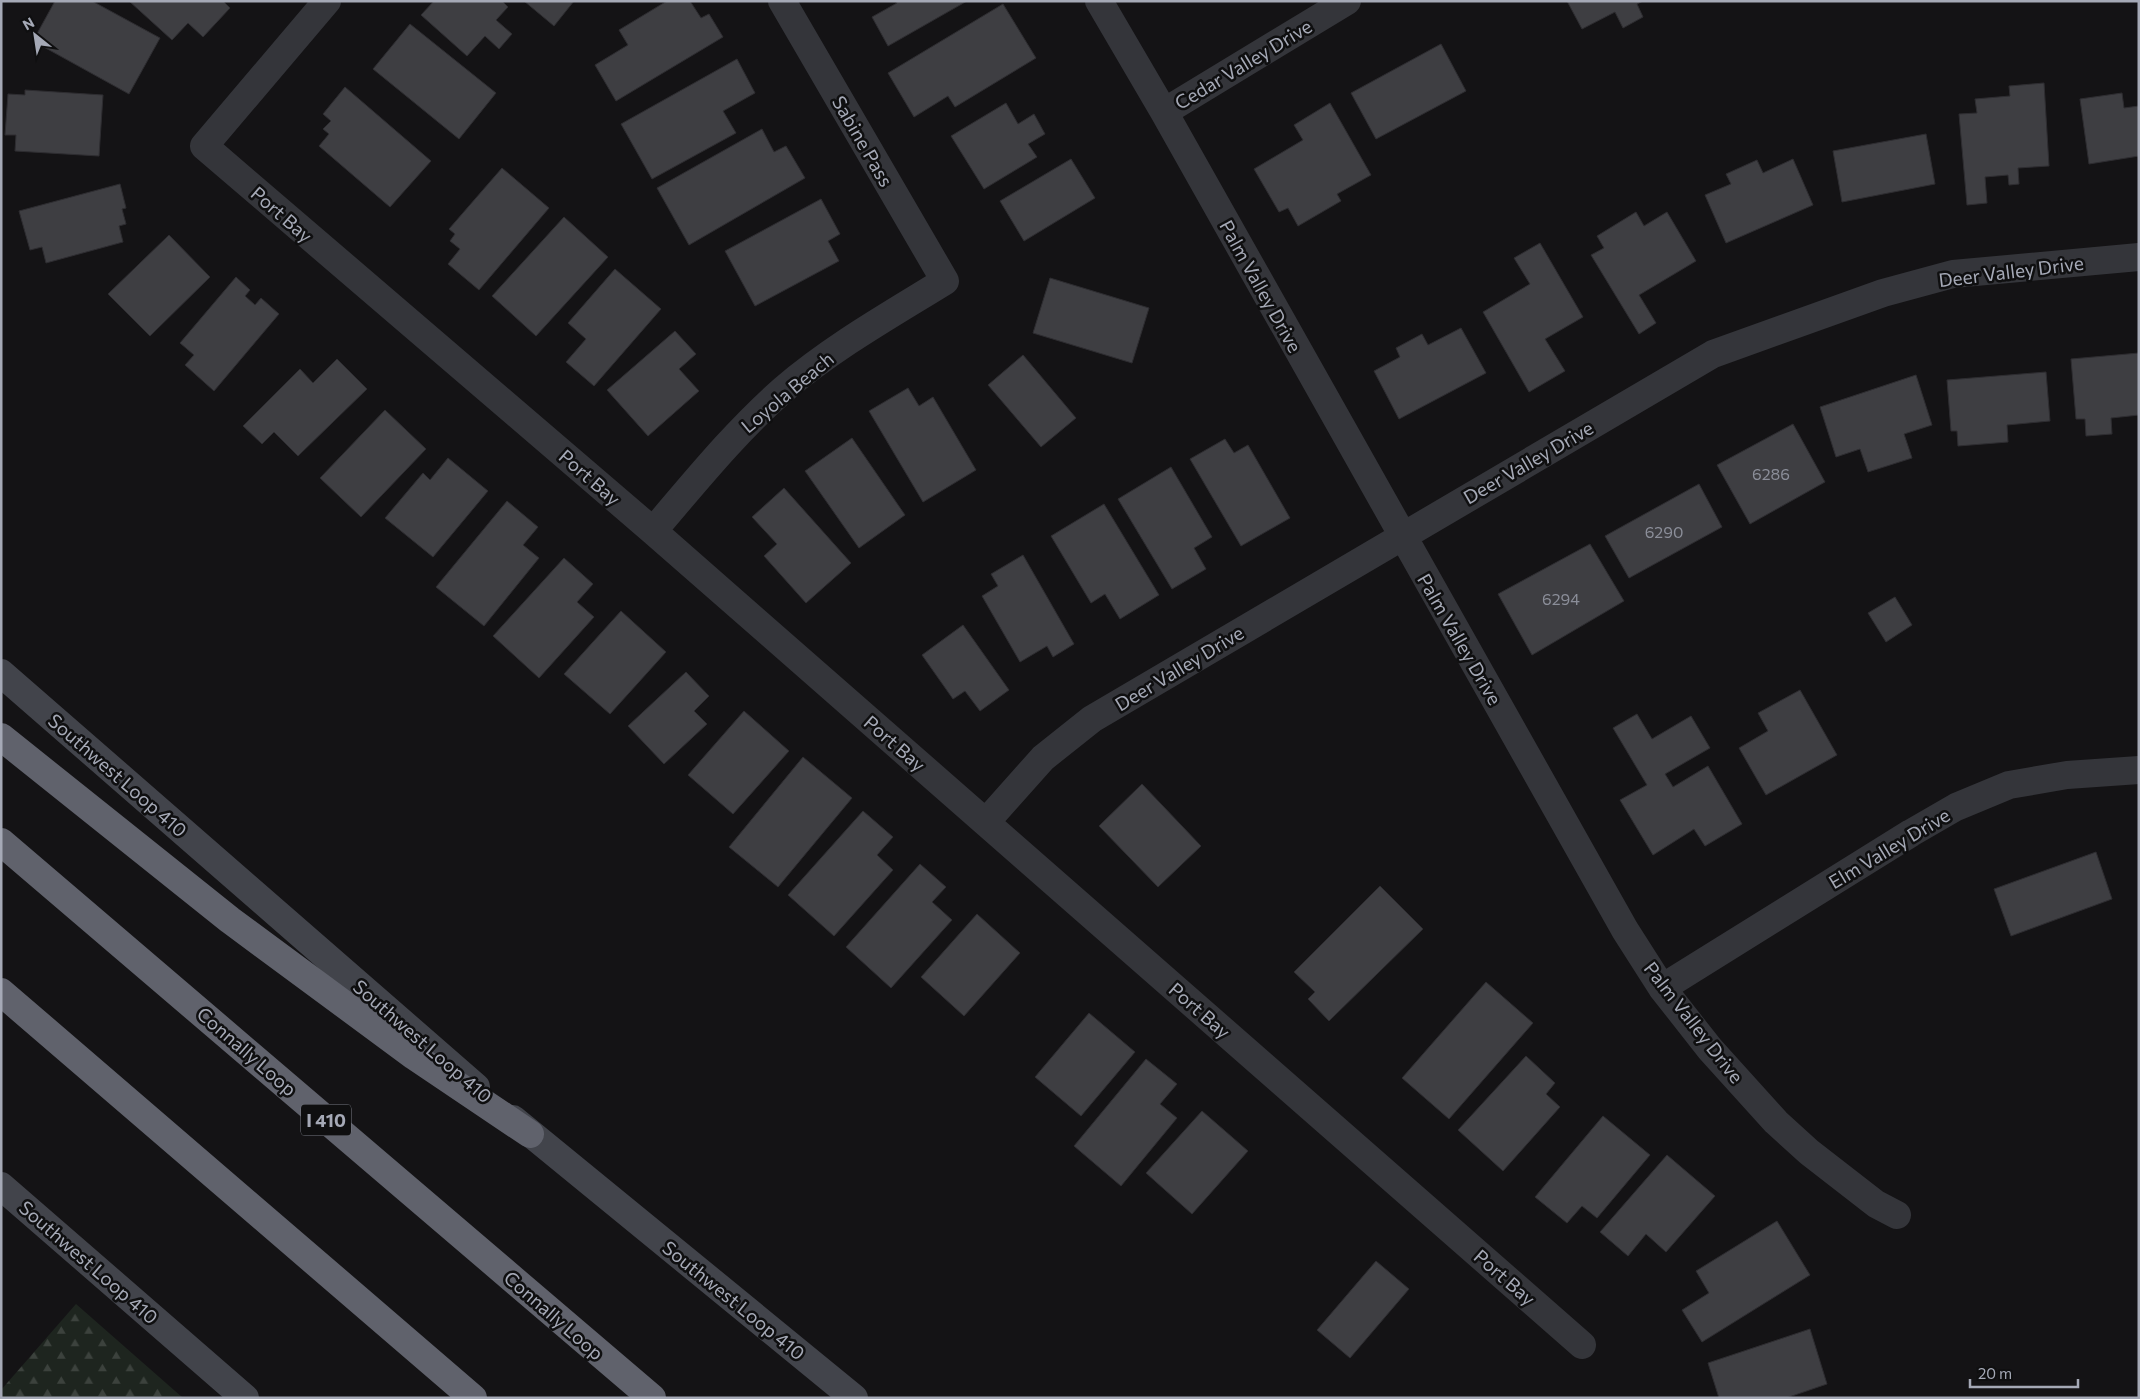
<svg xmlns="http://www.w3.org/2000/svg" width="2140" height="1399" font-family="Commissioner,sans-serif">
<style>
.forest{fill:url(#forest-firs)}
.building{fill:#3e3e42;stroke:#2e2d31}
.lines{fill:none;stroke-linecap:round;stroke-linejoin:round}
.street{stroke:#34353a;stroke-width:28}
.secondary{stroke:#42444b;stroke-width:28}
.highway{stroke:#60626c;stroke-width:28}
.labels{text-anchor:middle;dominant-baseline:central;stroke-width:5;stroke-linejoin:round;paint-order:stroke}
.number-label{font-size:16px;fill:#8b8e99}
.shield{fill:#0f0f10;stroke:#787b84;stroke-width:1}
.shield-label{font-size:18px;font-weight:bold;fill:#a5a9b6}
.street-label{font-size:19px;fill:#a5a9b6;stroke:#0f0f10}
</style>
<defs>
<pattern id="forest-firs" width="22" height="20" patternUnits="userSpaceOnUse" patternTransform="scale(1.25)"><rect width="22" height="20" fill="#1e251f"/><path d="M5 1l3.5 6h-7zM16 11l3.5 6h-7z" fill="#3c423d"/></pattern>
</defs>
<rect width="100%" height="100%" fill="#141315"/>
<path class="forest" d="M76,1304L183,1398H1V1390Z"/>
<path class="building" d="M55,1H92L160,38L129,94L33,41Z
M129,1H223L230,8L203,37L188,23L172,40Z
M434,1H502L508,7L496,20L512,34L499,49L485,36L467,56L421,15Z
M524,1H574L554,26Z
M667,1H690L701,18L709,14L723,37L616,101L595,65L628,45L619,30Z
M896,1H967L888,46L872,17L897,3Z
M1567,1H1643L1637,4L1643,17L1623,28L1615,12L1582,29Z
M1003,4L1036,58L955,107L948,96L914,117L888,73Z
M410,24L496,93L459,139L373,69Z
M1441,44L1466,91L1376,139L1351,93Z
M737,59L755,93L723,111L736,133L652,179L621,124Z
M2044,83L2049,166L2018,168L2019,184L2009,185L2008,175L1985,177L1987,203L1967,205L1959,114L1977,113L1975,99L2010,96L2009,86Z
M345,87L431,161L390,207L319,146L329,134L323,129L331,121L323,114Z
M25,90L103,95L99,156L15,151L16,135H5L8,94L25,95Z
M2122,93L2124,108L2139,106V156L2089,164L2080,99Z
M1006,103L1018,124L1034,114L1045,134L1028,144L1037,157L984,189L951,136Z
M1330,103L1371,175L1337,194L1341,201L1298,226L1288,208L1279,212L1254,169L1303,140L1294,125Z
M762,129L774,152L786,146L805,178L689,245L657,188Z
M1926,134L1935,184L1842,202L1833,151Z
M1071,159L1095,198L1024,241L1000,201Z
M1793,159L1813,205L1726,243L1705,195L1731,184L1726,174L1757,160L1763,173Z
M502,168L549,208L479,290L448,264L460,249L450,241L455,234L449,229Z
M120,184L126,208L122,209L126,224L119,226L123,242L46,263L42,247L30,250L19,211Z
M821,199L840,234L828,241L839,261L755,306L725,251Z
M1636,212L1644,226L1667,212L1696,261L1639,295L1656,323L1639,334L1591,255L1604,248L1597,236Z
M564,217L608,257L536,336L492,296Z
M169,235L210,277L150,336L108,294Z
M1540,243L1583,317L1545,339L1565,371L1529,392L1483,312L1530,284L1514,258Z
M615,269L661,309L594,386L566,362L586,339L568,323Z
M236,277L250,290L245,296L255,305L261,298L279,314L214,391L185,365L194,355L180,343Z
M1050,278L1149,308L1132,363L1033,333Z
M1461,328L1486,373L1399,419L1374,371L1400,357L1396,348L1422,334L1428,345Z
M675,331L696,354L679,369L699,391L648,436L607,390Z
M2139,353V415L2111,418L2112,434L2086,436L2085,419H2076L2071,359Z
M1023,355L1076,418L1041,447L988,385Z
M337,359L367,389L298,456L274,432L262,444L243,426L300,369L313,383Z
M2046,372L2050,421L2007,425L2008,442L1958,446L1957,431H1951L1947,380Z
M1916,375L1932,425L1904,434L1912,458L1868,472L1860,449L1836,457L1820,407Z
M908,388L919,406L933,397L976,470L923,502L869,411Z
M385,410L426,449L361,517L320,478Z
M1793,424L1825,482L1750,524L1717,465Z
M852,438L905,515L859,548L805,471Z
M1225,439L1234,453L1248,445L1290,518L1241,546L1190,459Z
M448,458L488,491L433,557L385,518L423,473L430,480Z
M1171,467L1212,537L1194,548L1206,569L1172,589L1118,499Z
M1699,484L1722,527L1629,578L1605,536Z
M784,488L851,563L806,603L764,556L777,544L752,517Z
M507,501L538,527L523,545L539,558L484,626L436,587Z
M1104,504L1159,595L1120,619L1105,594L1091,603L1051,536Z
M1590,544L1624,601L1532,655L1498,594Z
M1023,555L1074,644L1053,657L1047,646L1020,662L982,596L998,586L991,574Z
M564,558L593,584L577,602L594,617L539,678L493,636Z
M1895,597L1912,625L1886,642L1868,613Z
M621,611L666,652L610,714L564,674Z
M963,625L1009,690L980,711L965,691L953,699L922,655Z
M686,672L709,696L694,711L707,724L664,764L628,726Z
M1800,690L1837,755L1766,795L1739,748L1768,731L1758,713Z
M744,711L789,751L733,814L688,775Z
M1637,714L1652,739L1691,716L1710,748L1665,774L1673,787L1708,766L1742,824L1705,846L1694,829L1653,855L1620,800L1647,785L1613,728Z
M803,757L852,798L778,887L729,847Z
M1142,784L1201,846L1158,887L1099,826Z
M863,811L893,837L877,855L893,870L834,936L788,895Z
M2096,852L2112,899L2011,936L1994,889Z
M920,864L946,887L932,902L952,920L891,988L846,947Z
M1380,886L1423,929L1329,1021L1308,999L1315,992L1294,972Z
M977,914L1020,953L964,1016L921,977Z
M1486,982L1533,1023L1449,1119L1402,1078Z
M1089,1013L1135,1052L1081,1116L1035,1077Z
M1526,1056L1555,1083L1546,1094L1560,1107L1503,1171L1458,1130Z
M1146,1059L1177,1084L1160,1104L1177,1118L1121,1186L1074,1146Z
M1202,1111L1248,1151L1192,1214L1146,1173Z
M1603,1116L1650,1155L1597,1218L1582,1206L1567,1223L1535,1197Z
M1667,1155L1715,1196L1666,1252L1646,1234L1628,1256L1600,1232Z
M1777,1221L1810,1275L1702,1342L1682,1310L1709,1293L1696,1271Z
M1376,1261L1409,1289L1350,1358L1317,1330Z
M1810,1329L1827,1384L1786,1398H1719L1708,1363Z"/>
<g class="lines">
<path class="street" d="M327,1L204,146L653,531L1582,1345
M1099,1L1164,112L1625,930L1662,988L1710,1049L1776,1122L1809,1152L1876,1204L1897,1215
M1164,112L1347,1
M653,531C695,482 735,432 784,389C833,347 890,315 945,281L782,1
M986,822L1043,758L1092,719L1713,354L1883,293L1953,274L2139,257
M1662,988L1911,833L1956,807L2009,785L2067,775L2139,770"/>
<path class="secondary" d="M1,673L476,1087
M513,1119L854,1398
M1,1186L245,1398"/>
<path class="highway" d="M1,737L230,920L414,1056L530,1134
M1,842L652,1398
M1,992L473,1398"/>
</g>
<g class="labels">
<g class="number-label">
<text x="1771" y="473">6286</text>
<text x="1664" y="531">6290</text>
<text x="1561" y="598">6294</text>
</g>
<rect class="shield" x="301" y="1104.5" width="50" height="31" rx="4"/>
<g class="shield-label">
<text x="326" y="1120">I 410</text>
</g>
<g class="street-label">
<text transform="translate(1243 64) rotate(-31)">Cedar Valley Drive</text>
<text transform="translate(863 141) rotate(60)">Sabine Pass</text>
<text transform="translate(282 214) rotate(41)">Port Bay</text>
<text transform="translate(2011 271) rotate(-7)">Deer Valley Drive</text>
<text transform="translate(1261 286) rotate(61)">Palm Valley Drive</text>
<text transform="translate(787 392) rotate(-40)">Loyola Beach</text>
<text transform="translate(1528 462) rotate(-30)">Deer Valley Drive</text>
<text transform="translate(590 477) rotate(41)">Port Bay</text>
<text transform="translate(1460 639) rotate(60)">Palm Valley Drive</text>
<text transform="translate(1179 668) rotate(-31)">Deer Valley Drive</text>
<text transform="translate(895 743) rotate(41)">Port Bay</text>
<text transform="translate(118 775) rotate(41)">Southwest Loop 410</text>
<text transform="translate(1889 848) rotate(-31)">Elm Valley Drive</text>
<text transform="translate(1200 1010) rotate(41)">Port Bay</text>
<text transform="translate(1694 1022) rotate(52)">Palm Valley Drive</text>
<text transform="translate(423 1041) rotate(41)">Southwest Loop 410</text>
<text transform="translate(247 1051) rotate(41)">Connally Loop</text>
<text transform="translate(89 1262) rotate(41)">Southwest Loop 410</text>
<text transform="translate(1505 1277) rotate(41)">Port Bay</text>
<text transform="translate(734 1300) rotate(39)">Southwest Loop 410</text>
<text transform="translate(554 1315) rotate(41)">Connally Loop</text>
</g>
</g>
<rect width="2140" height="1399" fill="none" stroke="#a5a9b6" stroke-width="5"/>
<g transform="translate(35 35) rotate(330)" stroke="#0f0f10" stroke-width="4" paint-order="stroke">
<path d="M0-4L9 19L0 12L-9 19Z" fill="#a5a9b6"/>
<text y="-8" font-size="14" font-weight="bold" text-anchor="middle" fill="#a5a9b6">N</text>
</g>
<path d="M1970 1379v8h108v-8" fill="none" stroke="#a5a9b6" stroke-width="2.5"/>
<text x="1978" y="1379" font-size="15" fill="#a5a9b6" stroke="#0f0f10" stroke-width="4" paint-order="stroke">20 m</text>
</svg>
